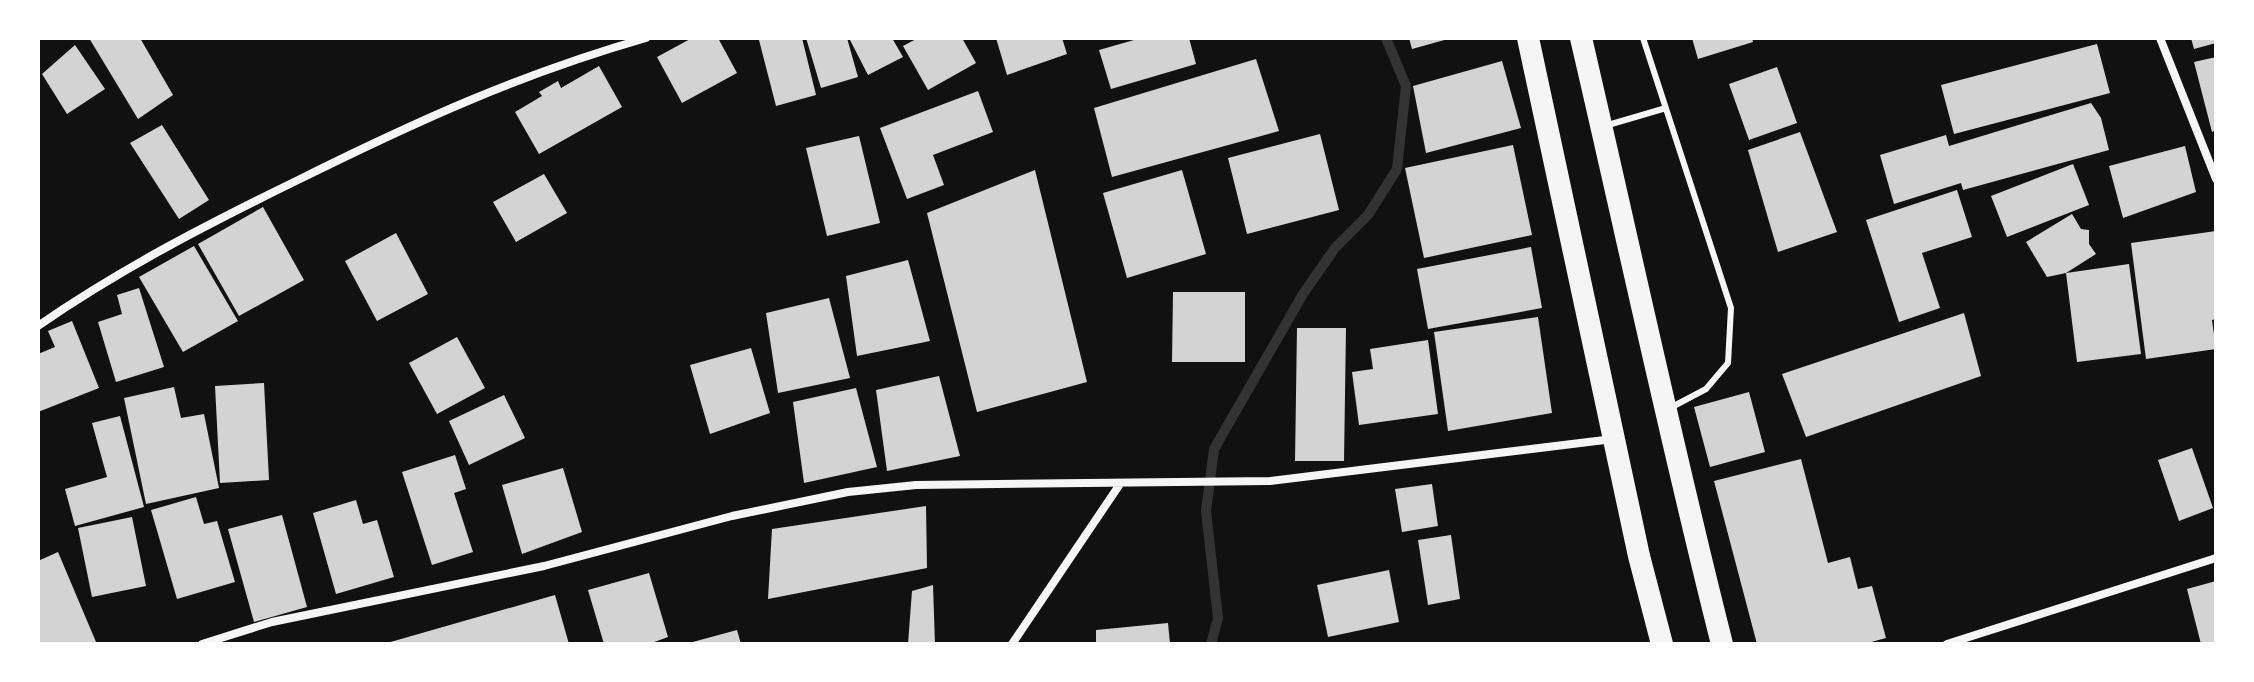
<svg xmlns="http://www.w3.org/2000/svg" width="2254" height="682" font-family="Commissioner,sans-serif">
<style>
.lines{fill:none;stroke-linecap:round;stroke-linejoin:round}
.stream{stroke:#333;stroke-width:10}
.building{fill:#d3d3d3}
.service{stroke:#f5f5f5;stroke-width:6}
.minor{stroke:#f5f5f5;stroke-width:8}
.trunk{stroke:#f5f5f5;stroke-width:22}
</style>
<rect width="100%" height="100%" fill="#111"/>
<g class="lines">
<path class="stream" d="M1211,644L1218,618L1206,511L1214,449L1303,294L1335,248L1368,215L1397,169L1406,86L1386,38"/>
</g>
<path class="building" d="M89,38H140L173,95L138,119Z
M692,38H718L737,73L682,103L657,57Z
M766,38H802L816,95L776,106L759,40Z
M806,38H847L858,77L821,88Z
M849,38H892L903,57L868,75Z
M918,38H962L976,63L928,90L903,46Z
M996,38H1062L1067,54L1007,75Z
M1141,38H1189L1196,64L1111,89L1099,50Z
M1409,38H1448V39L1412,49Z
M1692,38H1752L1753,42L1698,59Z
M2191,38H2216V43L2194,49Z
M2097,44L2110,93L1954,134L1941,85Z
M75,45L105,89L67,114L42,74Z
M2216,57V130L2212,132L2194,62Z
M1256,59L1279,131L1112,177L1094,108Z
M1502,61L1521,128L1426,153L1413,86Z
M599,66L622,107L539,154L515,112L542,96L539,92L558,81L561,88Z
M1777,67L1797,123L1749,140L1729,84Z
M978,91L993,132L933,155L944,185L907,199L880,128Z
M2091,103L2101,118L2109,150L1963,190L1961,183L1894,204L1880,155L1946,135L1949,146Z
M162,125L209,200L179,219L130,143Z
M1800,132L1837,232L1778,252L1748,150Z
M1320,134L1339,210L1247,234L1228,158Z
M859,136L880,223L827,236L806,148Z
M1513,145L1532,235L1424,258L1405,168Z
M2185,146L2196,192L2123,218L2109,166Z
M2073,164L2089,205L2007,237L1991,196Z
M1035,170L1087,382L977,412L927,213Z
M1182,170L1206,254L1127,278L1103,193Z
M544,174L567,213L516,242L493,202Z
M1957,190L1972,237L1922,253L1940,308L1899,322L1866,220Z
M263,207L304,280L239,316L198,244Z
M2072,214L2081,229L2089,230V244L2096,254L2066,273L2129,264L2141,354L2077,362L2066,273L2047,277L2026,242Z
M2216,231V319L2212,320L2216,349L2146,359L2131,243Z
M396,233L428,294L377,321L345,261Z
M194,246L238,321L183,352L139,277Z
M1531,247L1542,308L1428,329L1417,269Z
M908,260L930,341L857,356L846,276Z
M139,288L164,367L116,382L98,322L122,314L117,295Z
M1173,292H1245V362H1172Z
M829,298L850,378L778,393L766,313Z
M1964,313L1981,376L1806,437L1782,374Z
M1538,317L1552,413L1448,431L1434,332Z
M72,321L99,388L38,412V354L55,347L48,331Z
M1297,328H1346L1344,461H1295Z
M457,337L485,388L437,414L409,363Z
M1428,340L1438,414L1359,425L1352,372L1373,369L1370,349Z
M751,348L770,413L710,434L690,365Z
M939,376L960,456L887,471L876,390Z
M264,383L269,480L220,483L215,386Z
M174,387L181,418L204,414L219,488L146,504L124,398Z
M856,388L877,467L804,483L793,402Z
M1749,392L1765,452L1710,467L1694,407Z
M504,395L525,438L469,465L449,421Z
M120,416L144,507L75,526L65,489L107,477L92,423Z
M2192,448L2213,508L2179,521L2158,460Z
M455,455L466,489L454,493L473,552L432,565L402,472Z
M1801,459L1828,563L1850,557L1858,589L1872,586L1886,638L1864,644H1757L1714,481Z
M563,468L582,532L522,554L502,485Z
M1432,484L1438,526L1402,532L1395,489Z
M196,497L204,524L217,521L235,582L177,599L151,510Z
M356,500L363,524L377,520L394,577L336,594L313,513Z
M926,506L927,568L768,599L772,529Z
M282,515L307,607L254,622L228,529Z
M132,517L146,586L92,597L78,528Z
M1451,535L1460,599L1428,605L1418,540Z
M58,552L96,642L92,644H38V561Z
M1389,570L1399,622L1328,637L1317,585Z
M649,573L668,637L649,644H604L588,590Z
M2216,581V644H2201L2187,589Z
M933,585L935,644H908L912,591Z
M555,595L569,644H387V643Z
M1168,623L1170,644H1096V630Z
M737,630L741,644H689V643Z"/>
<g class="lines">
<path class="service" d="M1643,38L1731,308L1728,363L1706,389L1670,408
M1608,125L1666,108"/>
<path class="minor" d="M2160,38L2216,179
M38,326C120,269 208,224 298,180C415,122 520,74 646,38
M202,644L272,622L544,566L732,516L848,492L916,485L1270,481L1613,439
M1012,644L1120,484
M1947,644L2216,558"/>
<path class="trunk" d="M1528,38L1639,556L1662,644
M1581,38C1628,240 1671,443 1722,644"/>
</g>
<rect width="2254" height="682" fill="none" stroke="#ffffff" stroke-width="80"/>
</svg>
